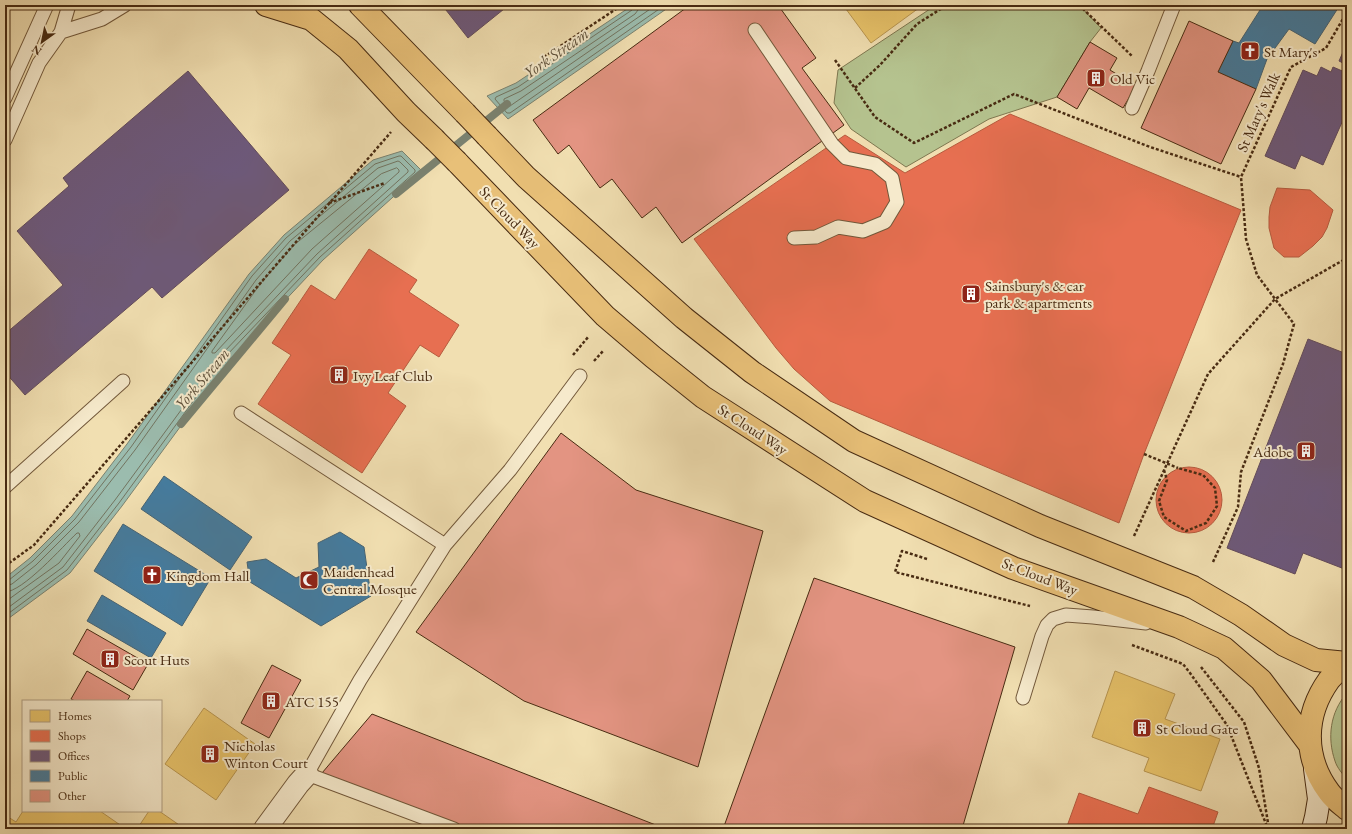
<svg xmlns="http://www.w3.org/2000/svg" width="1352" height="834" font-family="'EB Garamond',serif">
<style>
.green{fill:#b5c38f;stroke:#7e7750}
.water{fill:#9bbcae;stroke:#7a8270}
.homes{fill:#e9c46a;stroke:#b99650}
.shops{fill:#e76f51;stroke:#b75b3e}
.offices{fill:#6d597a;stroke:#624b5b}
.public{fill:#457b9d;stroke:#466373}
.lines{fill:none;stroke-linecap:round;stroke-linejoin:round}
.shore{stroke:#727460;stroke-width:1}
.stream{stroke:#7a8270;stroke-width:8}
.building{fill:#e39482;stroke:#482b12}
.lane-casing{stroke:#72583a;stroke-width:15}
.street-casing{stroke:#72583a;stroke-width:24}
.secondary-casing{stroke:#482b12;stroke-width:24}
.primary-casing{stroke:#482b12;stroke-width:24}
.path{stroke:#482b12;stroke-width:2.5;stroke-dasharray:3 2;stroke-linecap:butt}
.lane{stroke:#f6eacc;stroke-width:13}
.street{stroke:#f6eacc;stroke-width:22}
.secondary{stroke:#f6eacc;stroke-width:22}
.primary{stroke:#e8c078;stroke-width:22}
.primary-bridge-casing{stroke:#482b12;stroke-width:24;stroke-linecap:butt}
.path-bridge{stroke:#482b12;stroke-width:2.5;stroke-dasharray:3 2;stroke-linecap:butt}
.primary-bridge{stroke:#e8c078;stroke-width:22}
.labels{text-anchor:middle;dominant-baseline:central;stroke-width:4;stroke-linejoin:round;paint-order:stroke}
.poi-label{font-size:15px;fill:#482b12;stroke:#f6eacc;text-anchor:start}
.street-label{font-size:15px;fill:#482b12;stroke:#f6eacc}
.water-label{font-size:16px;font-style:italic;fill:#5d4f39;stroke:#f6eacc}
</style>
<rect width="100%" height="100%" fill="#f1dfb1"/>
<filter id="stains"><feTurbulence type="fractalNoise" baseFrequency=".005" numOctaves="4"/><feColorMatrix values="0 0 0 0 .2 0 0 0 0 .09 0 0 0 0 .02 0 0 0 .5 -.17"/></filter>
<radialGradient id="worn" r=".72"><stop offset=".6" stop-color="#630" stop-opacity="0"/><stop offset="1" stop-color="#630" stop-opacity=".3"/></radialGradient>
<path class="green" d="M936,5H1079L1101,28L1090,42L1057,97L989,119L906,167L851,129L834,103L838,70Z
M1347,693V780C1343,774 1337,768 1335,761C1327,738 1330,712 1347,693Z"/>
<path class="water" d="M633,5H672L508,119L487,96L516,83Z
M402,151L422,171L323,260L230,359L122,506L70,573L5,621V578L30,558L72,516L127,444L249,274L284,235L373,160Z"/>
<path class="homes" d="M843,5H923L871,43Z
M1115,671L1175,694L1165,719L1220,739L1201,791L1144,771L1149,758L1092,737Z
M204,708L255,744L216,800L165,764Z
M23,811H100L126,829H78L73,826L71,829H5V815L16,822Z
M149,811H159L185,829H137Z"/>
<path class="shops" d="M1010,114L1241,210L1144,454L1119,523L830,401L794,369L776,348L694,239L845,135L905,173Z
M1277,188L1310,190L1333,210L1327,228L1322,237L1313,246L1299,257H1284L1274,248L1269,228V217L1270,207Z
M369,249L417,280L409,292L459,325L439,357L420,345L388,393L406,406L362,473L258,404L291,355L272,343L311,285L335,300Z
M1156 500a33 33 0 1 1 66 0a33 33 0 1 1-66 0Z
M1149,787L1218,812L1212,829H1066L1079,793L1138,814Z"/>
<path class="offices" d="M442,5H509L468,38Z
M1347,43V65L1339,61Z
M1321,67L1331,72L1333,67L1347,73V111L1323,165L1301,155L1295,169L1265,156L1303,70L1317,76Z
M188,71L289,190L162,298L152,287L25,395L5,372V334L63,285L17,231L69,186L63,178Z
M1308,339L1347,354V570L1303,553L1295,574L1227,548Z"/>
<path class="public" d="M1254,5H1340L1315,44L1289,29L1267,59L1256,89L1218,72L1233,41L1239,43L1260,10Z
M164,476L252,537L230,570L141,509Z
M123,524L211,578L182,626L94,571Z
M340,532L364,547L371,596L321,626L250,582L247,562L266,559L296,578L319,567L318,543Z
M102,595L166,633L151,658L87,621Z"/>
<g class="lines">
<path class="shore" d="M634,5L632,10L518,87L496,97L495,99L507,113H510L665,5
M639,5L638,10L635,14L521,91L504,99V101L508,106H510L656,5
M397,168L399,170V172L312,249L215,353H212V351L261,283L294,245L381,174Z
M5,581L9,580L33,561L75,519L131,447L252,276L286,238L375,164L399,156H401L415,170V172L320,257L226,356L119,503L67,570L5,616
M5,586L12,584L36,565L79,522L135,450L256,280L290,241L378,168L398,161L400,162L408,170V172L317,254L223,353L115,500L63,567L5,610
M5,592C23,592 63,546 77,533H79L80,536L59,563L5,602"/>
<path class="stream" d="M396,194L507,104
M181,424L285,299"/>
</g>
<path class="building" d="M690,5H778L816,58L802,68L844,125L682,243L656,207L642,218L612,179L600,188L569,145L558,154L533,120Z
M1189,21L1233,41L1218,72L1256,89L1221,164L1141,128Z
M1090,42L1117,58L1110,70L1136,86L1123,108L1089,88L1077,109L1057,97Z
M561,433L636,490L763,531L698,767L524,701L416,632Z
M814,578L1015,647L962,829H723Z
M87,629L148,664L133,690L73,654Z
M272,665L301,680L269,738L241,723Z
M87,671L130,696L127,701H75L71,699Z
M372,714L666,829H468L322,773Z"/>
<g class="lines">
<g class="lane-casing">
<path id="lane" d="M755,30L832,144L846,158L875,164L892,178L897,202L885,222L863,231L838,227L816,237L794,238
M61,32L102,19L125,5
M5,98L47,5
M1132,108L1148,71L1174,5
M5,140L39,63L61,32L69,5
M241,413L445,545
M5,487L123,381
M1023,698L1042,636L1047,625L1053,619L1066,615L1093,617L1146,623
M454,829L307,774L360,680L445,545L510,470L580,376"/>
</g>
<g class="street-casing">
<path id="street" d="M265,829L298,784L307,774"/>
</g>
<g class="secondary-casing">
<path id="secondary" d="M1313,829L1316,817L1319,799L1315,769"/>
</g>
<g class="primary-casing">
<path id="primary" d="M266,5L311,19L348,49L406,112L434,139
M360,5L465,113
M487,136L526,177L684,318L752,372L854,441L1040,526L1193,587L1241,615L1284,645L1316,660L1347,663
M457,162L605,316L653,357L703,397L865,501L1013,568L1179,627L1224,648L1261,680L1310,745
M1347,663C1341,668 1334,674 1329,680C1304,715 1303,757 1329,792C1334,799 1341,804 1347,809"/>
</g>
<path class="path" d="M1079,5L1132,56
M544,57L622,5
M835,60L875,117L914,143L1014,94L1150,147L1241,177
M855,88L880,65L917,24L947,5
M329,203L385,183
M573,355L589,336
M594,361L603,351
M1164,470L1167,480L1159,501L1164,517L1186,531L1206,523L1217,506L1215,488L1203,475L1178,468
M1134,536L1208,374L1275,299L1347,258
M927,559L902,551L895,572L1030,606
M1213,562L1238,507L1241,472L1283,364L1294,324L1257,275L1246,239L1241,177L1291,67L1326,48L1347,12
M5,566L34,545L391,132
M1132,645L1183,664L1190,673L1227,725L1268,829
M1201,667L1244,722L1259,768L1269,829"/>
<use href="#lane" class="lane"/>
<use href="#street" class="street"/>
<use href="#secondary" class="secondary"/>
<use href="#primary" class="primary"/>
<g class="primary-bridge-casing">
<path id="primary-bridge" d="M465,113L487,136
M434,139L457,162"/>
</g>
<path class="path-bridge" d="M1144,454L1178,468"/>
<use href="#primary-bridge" class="primary-bridge"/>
</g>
<defs>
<g id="church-square" transform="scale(1)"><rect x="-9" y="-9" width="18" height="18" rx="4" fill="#8f2418" stroke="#f6eacc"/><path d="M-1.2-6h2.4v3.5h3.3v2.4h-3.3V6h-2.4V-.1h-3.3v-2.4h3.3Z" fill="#fff"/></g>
<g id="building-square" transform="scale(1)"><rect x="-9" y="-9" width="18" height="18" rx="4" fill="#8f2418" stroke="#f6eacc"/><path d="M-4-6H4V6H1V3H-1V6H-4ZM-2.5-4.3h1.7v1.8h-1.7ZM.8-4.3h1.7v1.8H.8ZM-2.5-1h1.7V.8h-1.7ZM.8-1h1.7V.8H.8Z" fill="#fff"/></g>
<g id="mosque-square" transform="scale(1)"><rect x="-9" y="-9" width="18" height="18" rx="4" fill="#8f2418" stroke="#f6eacc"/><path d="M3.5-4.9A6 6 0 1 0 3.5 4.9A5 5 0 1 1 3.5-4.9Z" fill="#fff"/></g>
</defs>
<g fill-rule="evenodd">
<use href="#church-square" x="1250" y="51"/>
<use href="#building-square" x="1096" y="78"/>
<use href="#building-square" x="971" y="294"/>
<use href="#building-square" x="339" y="375"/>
<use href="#building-square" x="1306" y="451"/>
<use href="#church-square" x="152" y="575"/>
<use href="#mosque-square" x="309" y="580"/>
<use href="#building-square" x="110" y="659"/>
<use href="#building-square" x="271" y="701"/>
<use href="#building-square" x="1142" y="728"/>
<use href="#building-square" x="210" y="754"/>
</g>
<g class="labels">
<g class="poi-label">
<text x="1264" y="51">St Mary's</text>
<text x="1110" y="78">Old Vic</text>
<text x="985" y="285">Sainsbury's &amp; car<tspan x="985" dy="17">park &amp; apartments</tspan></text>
<text x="353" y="375">Ivy Leaf Club</text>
<text x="1292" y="451" text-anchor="end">Adobe</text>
<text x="323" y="571">Maidenhead<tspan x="323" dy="17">Central Mosque</tspan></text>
<text x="166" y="575">Kingdom Hall</text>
<text x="124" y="659">Scout Huts</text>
<text x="285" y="701">ATC 155</text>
<text x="1156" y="728">St Cloud Gate</text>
<text x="224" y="745">Nicholas<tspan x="224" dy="17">Winton Court</tspan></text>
</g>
<g class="street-label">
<text transform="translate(1258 112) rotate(-66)">St Mary's Walk</text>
<text transform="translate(510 217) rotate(46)">St Cloud Way</text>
<text transform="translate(753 429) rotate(33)">St Cloud Way</text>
<text transform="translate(1040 576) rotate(21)">St Cloud Way</text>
</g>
<g class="water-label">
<text transform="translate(556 53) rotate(-35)">York Stream</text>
<text transform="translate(202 379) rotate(-50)">York Stream</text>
</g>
</g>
<rect width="1352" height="834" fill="none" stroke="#f1dfb1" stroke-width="20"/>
<rect x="6" y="6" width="1340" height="822" fill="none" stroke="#482b12" stroke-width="2"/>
<rect x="10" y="10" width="1332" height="814" fill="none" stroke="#482b12"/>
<rect x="22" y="700" width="140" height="112" fill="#f6eacc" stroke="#b09e82"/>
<rect x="30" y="710" width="20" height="12" fill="#e9c46a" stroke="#b09e82"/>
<text x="58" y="720" font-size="12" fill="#482b12">Homes</text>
<rect x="30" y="730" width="20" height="12" fill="#e76f51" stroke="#b09e82"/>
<text x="58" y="740" font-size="12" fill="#482b12">Shops</text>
<rect x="30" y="750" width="20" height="12" fill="#6d597a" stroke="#b09e82"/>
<text x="58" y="760" font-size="12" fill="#482b12">Offices</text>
<rect x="30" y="770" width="20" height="12" fill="#457b9d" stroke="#b09e82"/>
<text x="58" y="780" font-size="12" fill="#482b12">Public</text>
<rect x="30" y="790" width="20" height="12" fill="#e39482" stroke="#b09e82"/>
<text x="58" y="800" font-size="12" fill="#482b12">Other</text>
<g transform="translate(42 42) rotate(213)" stroke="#f6eacc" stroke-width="3" paint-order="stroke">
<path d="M0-3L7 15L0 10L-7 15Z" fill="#482b12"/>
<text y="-6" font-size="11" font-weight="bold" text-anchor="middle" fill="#482b12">N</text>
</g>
<rect width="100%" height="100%" filter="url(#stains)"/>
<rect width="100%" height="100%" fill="url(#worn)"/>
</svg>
